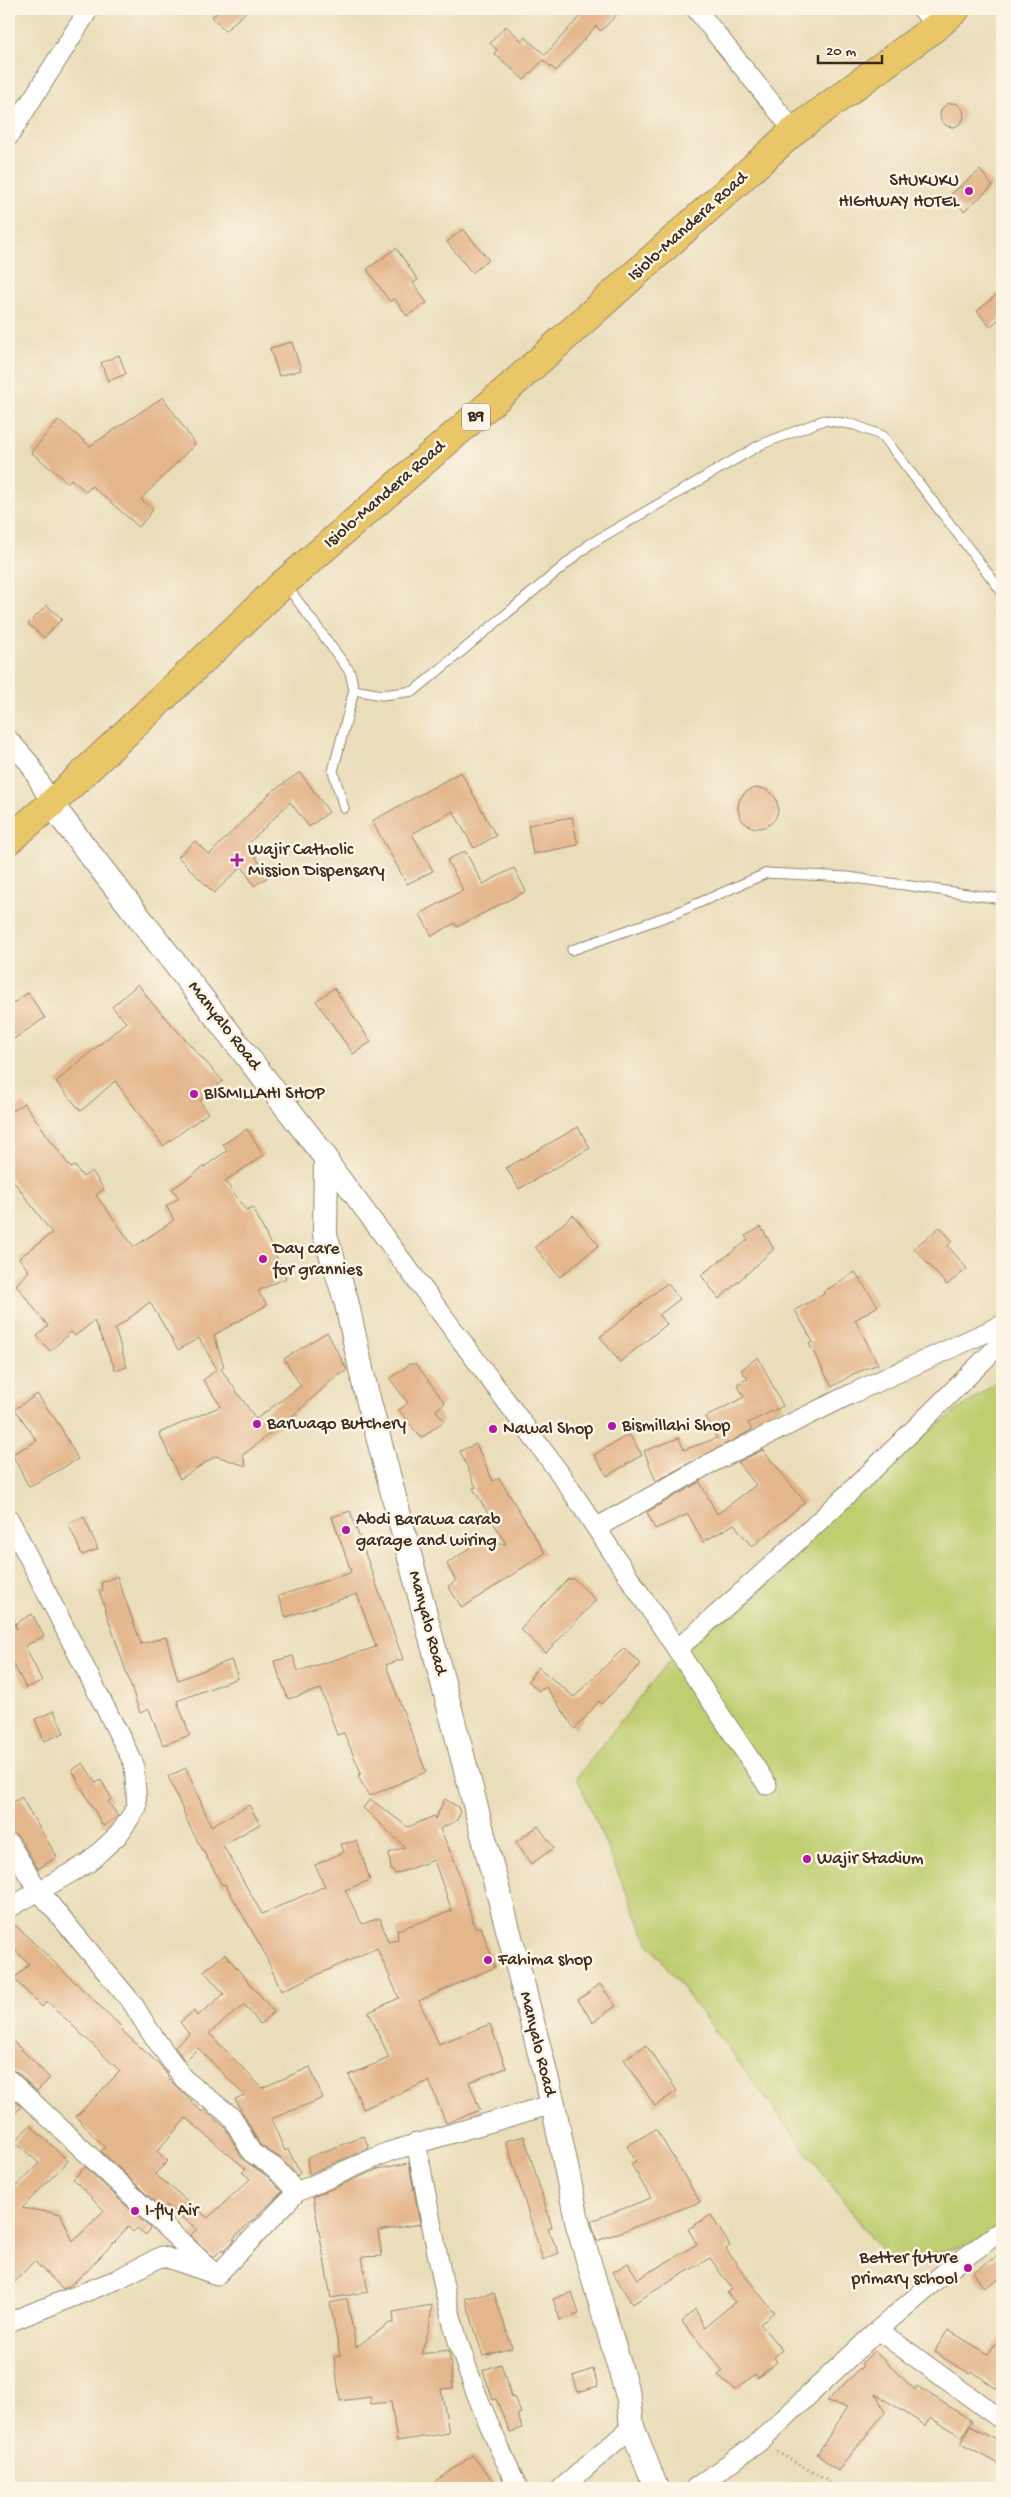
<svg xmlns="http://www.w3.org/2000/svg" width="1011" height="2497" font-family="'Gochi Hand',sans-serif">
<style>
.green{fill:#bfce71;stroke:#7d7c48}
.building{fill:#e4b68c;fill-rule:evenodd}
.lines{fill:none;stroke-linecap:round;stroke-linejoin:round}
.service-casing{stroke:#92846c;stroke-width:11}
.minor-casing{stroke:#92846c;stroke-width:21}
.tertiary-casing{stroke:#92846c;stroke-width:26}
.trunk-casing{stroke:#92846c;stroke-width:30}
.path{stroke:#92846c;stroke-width:3;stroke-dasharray:1 4;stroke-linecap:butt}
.service{stroke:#fff;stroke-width:9}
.minor{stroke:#fff;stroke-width:19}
.tertiary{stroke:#fff;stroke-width:24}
.trunk{stroke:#e9c769;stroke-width:28}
.poi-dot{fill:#b5179e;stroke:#fcf5e5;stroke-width:2}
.labels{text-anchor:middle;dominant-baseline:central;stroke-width:5;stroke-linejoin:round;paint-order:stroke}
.shield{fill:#fcf5e5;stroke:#75675a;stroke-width:1}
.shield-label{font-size:16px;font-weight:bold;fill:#3b2a1e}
.poi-label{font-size:18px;fill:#3b2a1e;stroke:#fcf5e5;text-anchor:start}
.street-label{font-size:18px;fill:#3b2a1e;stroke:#fcf5e5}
</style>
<rect width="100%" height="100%" fill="#fcf5e5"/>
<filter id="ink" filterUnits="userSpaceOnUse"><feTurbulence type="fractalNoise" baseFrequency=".02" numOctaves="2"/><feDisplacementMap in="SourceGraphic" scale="10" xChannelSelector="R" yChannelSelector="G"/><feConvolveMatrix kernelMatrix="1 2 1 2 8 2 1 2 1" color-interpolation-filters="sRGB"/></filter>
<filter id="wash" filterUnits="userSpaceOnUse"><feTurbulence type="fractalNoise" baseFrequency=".0096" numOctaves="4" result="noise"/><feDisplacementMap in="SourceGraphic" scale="20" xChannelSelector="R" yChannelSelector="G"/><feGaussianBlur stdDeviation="1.12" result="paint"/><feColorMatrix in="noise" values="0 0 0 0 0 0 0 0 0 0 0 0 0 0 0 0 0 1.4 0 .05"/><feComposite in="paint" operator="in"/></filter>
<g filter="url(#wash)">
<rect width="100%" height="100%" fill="#eaddba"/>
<path class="green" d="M1002,1378V2230L988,2240L891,2264L647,1941L577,1777L712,1607L852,1488Z"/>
<g id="blocks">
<path class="building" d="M221,9H249L225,31L212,17Z
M577,9H622L601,31L596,26L556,71L543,60L524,80L494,53L497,50L490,43L506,26L522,41L525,37L545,55L582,14Z
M940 115a12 12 0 1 1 24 0a12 12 0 1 1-24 0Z
M980,170L993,186L964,211L950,195Z
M463,229L489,260L472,273L447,242Z
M396,248L418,280L413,283L427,303L407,316L394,298L390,302L367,269Z
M1002,290V316L990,327L977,311Z
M292,342L301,370L279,376L270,348Z
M119,355L126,374L108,381L101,363Z
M163,397L195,444L141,499L153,510L139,527L92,486L86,492L71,479L68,483L31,452L59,420L90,446Z
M47,605L62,619L44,638L28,624Z
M300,772L329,812L309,827L290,802L248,844L268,877L254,886L242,866L214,893L178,857L195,841L209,855L270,793Z
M461,772L496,836L474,848L453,811L412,834L433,871L407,884L372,821Z
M738 808a20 20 0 1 1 40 0a20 20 0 1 1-40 0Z
M572,817L578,845L533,854L528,825Z
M465,851L483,884L514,868L526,891L457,927L455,923L432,936L420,914L463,890L447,860Z
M138,984L152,1003L223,1081L200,1101L208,1113L163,1146L115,1081L81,1111L56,1082L126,1022L112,1007Z
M334,988L371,1042L353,1054L316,1001Z
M28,993L45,1018L9,1042V1006Z
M24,1103L71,1168L75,1166L83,1177L92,1171L104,1189L96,1195L134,1247L174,1220L166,1206L179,1198L172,1189L227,1151L223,1144L247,1129L264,1155L225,1181L246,1210L253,1207L286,1278L258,1291L267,1305L214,1335L224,1367L221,1369L256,1419L301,1386L284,1359L327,1332L347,1370L330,1382L297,1412L243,1455L246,1466L216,1456L180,1479L159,1433L221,1406L203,1380L217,1369L199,1338L178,1350L150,1302L115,1329L127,1367L116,1371L94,1321L75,1336L71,1332L50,1351L37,1336L48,1326L16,1285L29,1271L19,1258L52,1233L9,1175V1113Z
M578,1127L590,1148L519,1189L506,1168Z
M573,1215L599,1245L560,1277L535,1247Z
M761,1227L774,1249L719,1299L701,1275L748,1240L745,1236Z
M940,1227L952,1241L948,1246L967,1269L947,1285L914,1248Z
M855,1272L878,1306L855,1320L878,1364L853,1374L832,1387L809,1344L813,1342L795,1310L824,1294L823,1292Z
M667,1283L680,1299L659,1315L667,1324L620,1362L600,1337Z
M758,1357L783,1406L748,1423L752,1430L656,1481L644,1451L679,1438L684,1450L717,1438L706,1417L744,1397L737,1384L748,1379L741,1370Z
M409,1364H416L445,1403L436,1410L444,1421L421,1438L399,1410L408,1403L390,1379Z
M37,1394L60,1426L78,1459L29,1487L12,1454L37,1441L15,1409Z
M629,1434L642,1455L607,1476L594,1455Z
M476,1444L493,1481L499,1478L545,1553L462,1608L448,1586L456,1581L447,1564L475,1544H506L473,1488L476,1487L460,1451Z
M763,1450L805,1502L752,1547L734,1524L703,1542L688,1514L655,1529L647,1512L700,1482L717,1514L756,1485L738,1462Z
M350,1511L403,1659L386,1665L426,1772L369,1796L358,1776L361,1773L344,1733L337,1735L321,1689L288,1699L274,1661L293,1656L298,1671L376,1647L357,1594L286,1617L278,1596L350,1573L351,1571L332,1517Z
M84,1517L98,1549L82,1555L68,1523Z
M117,1576L141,1644L166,1637L178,1680L231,1660L238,1678L177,1701L190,1735L163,1745L149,1709L140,1713L99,1591L103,1590L101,1583Z
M568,1579H574L596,1600L546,1653L520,1629Z
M9,1612L17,1629L15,1624L32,1614L44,1636L25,1646L42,1681L26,1688L9,1655Z
M624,1648L641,1664L601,1704L599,1701L575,1729L546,1687L539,1691L528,1681L538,1667L574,1697Z
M54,1711L64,1733L44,1741L35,1719Z
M83,1763L96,1783L101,1780L112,1799L108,1801L118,1816L103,1826L72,1770Z
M186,1768L211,1826L249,1805L260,1824L223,1845L262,1914L325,1886L315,1865L344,1852L341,1844L357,1841L370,1880L345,1890L362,1924L380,1918L388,1942L398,1940L397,1930L452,1911L434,1860L395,1874L393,1870L391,1871L389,1853L405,1847L363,1808L370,1799L408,1827L434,1816L435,1819L445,1799L458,1807L460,1813L457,1820L440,1829L455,1862L475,1928L481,1927L495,1967L419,2001L439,2044L490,2024L506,2068L469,2082L480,2110L446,2123L429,2081L363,2109L349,2075L389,2058L369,2012L399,1998L377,1948L281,1991L264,1952L225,1884L222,1885L191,1829L168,1776Z
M21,1797L57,1857L38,1869L19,1837L9,1832V1805Z
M538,1826L554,1848L531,1864L516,1842Z
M9,1919L123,2028L121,2030L159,2064L168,2076L167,2077L202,2112L204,2110L225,2127L242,2159L267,2176L282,2192L233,2239L235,2240L224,2251L222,2249L214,2257L190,2235L197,2229L166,2205L163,2210L101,2151L105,2148L76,2117L120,2071L47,2001L42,2007L14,1979L29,1964L9,1945ZM186,2118L246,2169L242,2172L250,2179L208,2218L155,2174L168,2161L157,2151Z
M225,1954L274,2012L260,2024L244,2005L209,2033L262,2088L310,2067L323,2098L271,2119L285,2151L288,2149L300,2173L297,2176L280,2158L260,2145L235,2099L244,2095L198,2048L185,2061L175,2047L189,2034L180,2022L194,2011L197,2016L224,1994L204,1971Z
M600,1984L616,2006L593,2022L578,2000Z
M9,2037L50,2078L37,2091L17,2072L9,2069Z
M646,2045L677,2091L655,2106L624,2059Z
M9,2095L21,2107L9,2120Z
M30,2125L68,2161L22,2208L61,2214L73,2242L104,2210L73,2179L85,2167L150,2228L146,2235L137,2228L133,2232L128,2227L87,2271L69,2286L63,2289L34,2261L9,2288V2194L39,2163L15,2142Z
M656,2129L700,2202L597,2241L591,2221L651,2198L631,2164L636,2161L627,2146Z
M364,2136L369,2148L309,2174L307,2158Z
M524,2136L552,2227L548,2229L559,2253L543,2260L506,2141Z
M409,2163L420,2224L378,2231L382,2256L362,2257L368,2292L331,2298L313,2197L378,2169Z
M711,2215L730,2246L726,2249L749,2281L774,2312L760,2324L782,2350L774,2357L777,2362L758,2378L755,2374L736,2390L718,2375L723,2371L682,2322L695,2309L705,2327L735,2302L727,2293L732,2289L710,2258L632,2304L613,2272L628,2263L638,2279L697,2244L688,2229Z
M1002,2253V2277L984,2288L973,2272Z
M572,2292L579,2314L560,2320L553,2299Z
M494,2293L512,2348L483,2356L465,2298Z
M347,2299L356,2347L390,2323H394L393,2312L432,2305L429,2329L421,2354L449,2350L453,2388L441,2389L449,2433L397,2441L391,2402L371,2404L370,2397L340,2401L334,2357L340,2356L330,2303Z
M948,2330L988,2354L1002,2334V2393L972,2371L970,2374L934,2352Z
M874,2351L915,2390L917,2386L972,2421L962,2437L931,2418L926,2426L876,2394L885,2412L838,2471L817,2454L848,2407L826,2402L863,2366L861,2364Z
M501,2364L512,2398L514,2397L521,2413L518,2414L522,2428L510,2432L496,2399L493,2400L483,2370Z
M593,2369L598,2386L578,2392L573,2376Z
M970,2426L1002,2443V2466L961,2444Z
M472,2455L499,2488H427L466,2460Z"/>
</g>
</g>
<g filter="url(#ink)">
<use href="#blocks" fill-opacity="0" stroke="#92846c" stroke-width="1"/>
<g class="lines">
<g class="service-casing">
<path id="service" d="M286,585L350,672L354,690L333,771L344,808
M354,690L382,695L414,691L590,544L760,445L824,420L855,425L883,436L1002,592
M572,950L676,913L767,873L848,877L1002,899"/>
</g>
<g class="minor-casing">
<path id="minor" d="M696,9L794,131
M922,9L937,26
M9,136L89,9
M9,740L30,764L51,804
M326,1158L561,1475L767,1785
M9,1519L134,1764L137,1807L119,1834L88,1863L9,1908
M596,1528L707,1465L851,1394L1002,1325
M677,1649C791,1552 896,1448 1002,1342
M9,1843L38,1890L133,2004L149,2030L184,2079L232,2117L252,2153L274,2167L297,2192
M9,2080L210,2269
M416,2142C426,2194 435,2245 446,2296C461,2363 489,2427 518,2488
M9,2322L116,2280L162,2256L217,2275L297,2192L388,2152L553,2104
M878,2330L1002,2420
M562,2488L632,2427
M695,2488L759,2442L878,2330L944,2273L1002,2230"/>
</g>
<g class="tertiary-casing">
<path id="tertiary" d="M51,804L326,1158L325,1235L346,1300L365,1387L519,1971L553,2104L578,2225L629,2399L632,2427L656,2488"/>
</g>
<g class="trunk-casing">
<path id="trunk" d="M9,840L51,804L284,583L513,384L794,131L937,26L956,9"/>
</g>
<path class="path" d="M777,2452L840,2488"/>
<use href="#service" class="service"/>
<use href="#minor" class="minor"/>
<use href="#tertiary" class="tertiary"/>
<use href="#trunk" class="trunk"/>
</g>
</g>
<g class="poi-dot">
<circle cx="969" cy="191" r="5"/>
<path d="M234.5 852.5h5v5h5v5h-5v5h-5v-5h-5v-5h5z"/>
<circle cx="194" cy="1094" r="5"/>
<circle cx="263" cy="1259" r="5"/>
<circle cx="257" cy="1424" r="5"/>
<circle cx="612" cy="1426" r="5"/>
<circle cx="493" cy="1429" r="5"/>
<circle cx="346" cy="1530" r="5"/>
<circle cx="807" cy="1859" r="5"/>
<circle cx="488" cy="1960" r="5"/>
<circle cx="135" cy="2211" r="5"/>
<circle cx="968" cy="2268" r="5"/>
</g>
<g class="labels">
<rect class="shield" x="462" y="403.5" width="28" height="27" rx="4"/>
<g class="shield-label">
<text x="476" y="417">B9</text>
</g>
<g class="poi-label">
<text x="959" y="181" text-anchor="end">SHUKUKU<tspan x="959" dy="21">HIGHWAY HOTEL</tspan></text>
<text x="248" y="850">Wajir Catholic<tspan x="248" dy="21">Mission Dispensary</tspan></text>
<text x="204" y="1094">BISMILLAHI SHOP</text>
<text x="273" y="1249">Day care<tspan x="273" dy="21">for grannies</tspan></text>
<text x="267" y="1424">Barwaqo Butchery</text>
<text x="622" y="1426">Bismillahi Shop</text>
<text x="503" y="1429">Nawal Shop</text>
<text x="356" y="1520">Abdi Barawa carab<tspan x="356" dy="21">garage and wiring</tspan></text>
<text x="817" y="1859">Wajir Stadium</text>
<text x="498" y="1960">Fahima shop</text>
<text x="145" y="2211">I-fly Air</text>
<text x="958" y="2258" text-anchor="end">Better future<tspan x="958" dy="21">primary school</tspan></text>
</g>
<g class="street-label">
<text transform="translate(688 227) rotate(-42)">Isiolo-Mandera Road</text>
<text transform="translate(385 495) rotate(-41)">Isiolo-Mandera Road</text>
<text transform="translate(224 1026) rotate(52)">Manyalo Road</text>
<text transform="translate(427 1623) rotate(75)">Manyalo Road</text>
<text transform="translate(537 2044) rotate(76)">Manyalo Road</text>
</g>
</g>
<rect width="1011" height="2497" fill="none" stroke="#fcf5e5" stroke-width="30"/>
<path d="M818 55v8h64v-8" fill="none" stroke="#3b2a1e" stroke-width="2.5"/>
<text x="826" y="55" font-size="15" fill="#3b2a1e" stroke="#fcf5e5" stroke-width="4" paint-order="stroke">20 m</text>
</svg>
